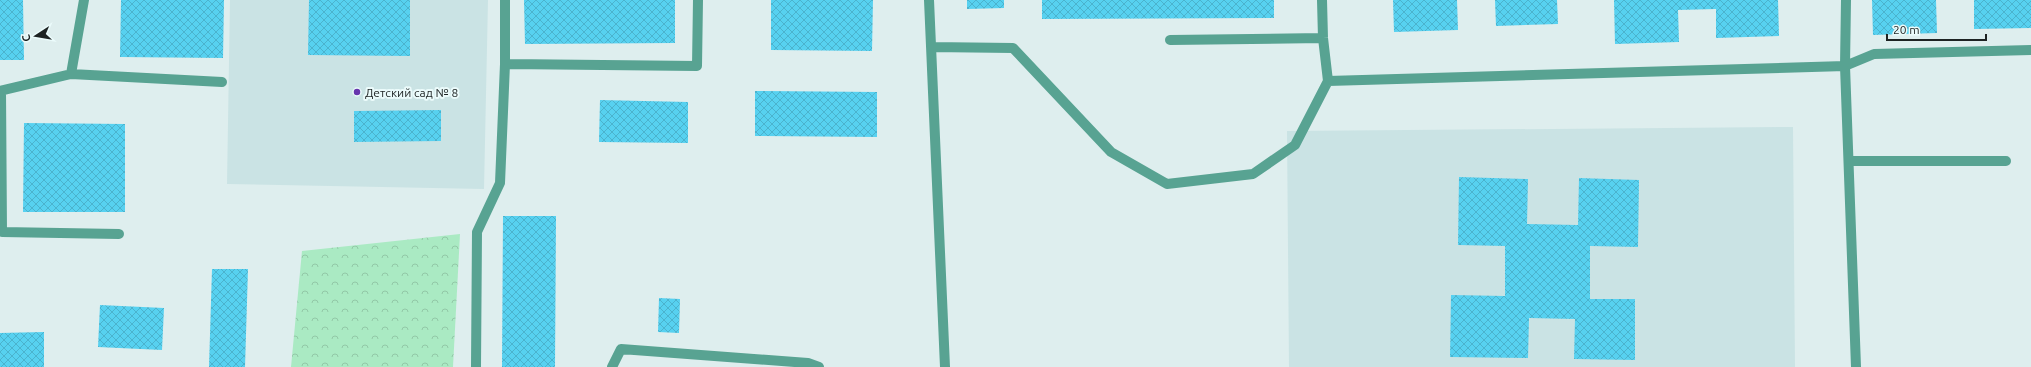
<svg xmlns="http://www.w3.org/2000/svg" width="2031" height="367" font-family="Ubuntu,sans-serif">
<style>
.built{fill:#cae3e4}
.forest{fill:url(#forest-crowns)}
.building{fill:url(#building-cross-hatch)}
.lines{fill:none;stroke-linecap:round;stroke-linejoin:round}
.lane{stroke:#58a392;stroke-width:10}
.poi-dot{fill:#6736ad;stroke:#ebfbfb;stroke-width:1.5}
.labels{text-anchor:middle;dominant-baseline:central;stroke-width:4;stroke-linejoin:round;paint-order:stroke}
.poi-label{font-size:12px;fill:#1d2323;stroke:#ebfbfb;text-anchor:start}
</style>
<defs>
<pattern id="forest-crowns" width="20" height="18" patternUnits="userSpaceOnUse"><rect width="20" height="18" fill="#aaeac3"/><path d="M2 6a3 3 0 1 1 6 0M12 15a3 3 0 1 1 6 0" fill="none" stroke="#92c8a7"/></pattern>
<pattern id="building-cross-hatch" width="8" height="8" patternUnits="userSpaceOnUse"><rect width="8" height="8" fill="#57d1f0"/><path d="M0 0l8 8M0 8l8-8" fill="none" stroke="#4bb3ce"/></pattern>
</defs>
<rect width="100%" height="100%" fill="#deeeee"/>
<path class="built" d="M230,0H488L484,189L227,184Z
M1793,127L1795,367H1289L1287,131Z"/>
<path class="forest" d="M460,234L453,367H291L302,251Z"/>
<path class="building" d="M0,0H23L24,60H0Z
M121,0H224L223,58L120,57Z
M309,0H410V56L308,55Z
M524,0H675V43L525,44Z
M771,0H873L872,51L771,50Z
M967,0H1004V8L967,9Z
M1042,0H1274V18L1042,19Z
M1393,0H1457L1458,30L1394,32Z
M1495,0H1557L1558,24L1496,26Z
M1614,0H1778L1779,36L1716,38V9L1678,10L1679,42L1615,44Z
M1872,0H1936L1937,33L1873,35Z
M1974,0H2031V28L1974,29Z
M755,91L877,92V137L755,136Z
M600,100L688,102V143L599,142Z
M441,110V141L354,142V111Z
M24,123L125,124V212H23Z
M1459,177L1528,179L1527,224L1578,225L1579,178L1639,180L1638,247L1590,246V299H1635V360L1574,359L1575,319L1529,318L1528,358L1450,357L1451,295L1505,296V246L1458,245Z
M503,216H556L555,367H502Z
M212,269H248L245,367H209Z
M659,298L680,299L679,333L658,332Z
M100,305L164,308L162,350L98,347Z
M44,332V367H0V333Z"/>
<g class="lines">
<path class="lane" d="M929,0L945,367
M1322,0L1323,38L1328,81
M1846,0L1845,66L1856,367
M1170,40L1323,38
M931,47L1013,48L1111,152L1167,184L1253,174L1295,145L1328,81L1845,66L1874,54L2031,50
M505,64L697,66L698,0
M71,74L222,82
M0,91L71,74L84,0
M1,91L2,232L119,234
M1849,161H2006
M476,367L477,232L500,183L505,64V0
M612,367L621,349L808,363L819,367"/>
</g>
<circle class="poi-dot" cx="357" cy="92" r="4"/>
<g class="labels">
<g class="poi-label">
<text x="365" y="92">Детский сад № 8</text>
</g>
</g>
<g transform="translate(36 36) rotate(258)" stroke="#ebfbfb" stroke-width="3" paint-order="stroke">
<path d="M0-3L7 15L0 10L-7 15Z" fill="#1d2323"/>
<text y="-6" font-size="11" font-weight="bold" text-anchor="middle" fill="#1d2323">С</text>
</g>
<path d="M1887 34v6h99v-6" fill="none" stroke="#1d2323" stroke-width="2"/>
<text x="1893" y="34" font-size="12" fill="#1d2323" stroke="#ebfbfb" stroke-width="3" paint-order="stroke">20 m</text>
</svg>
